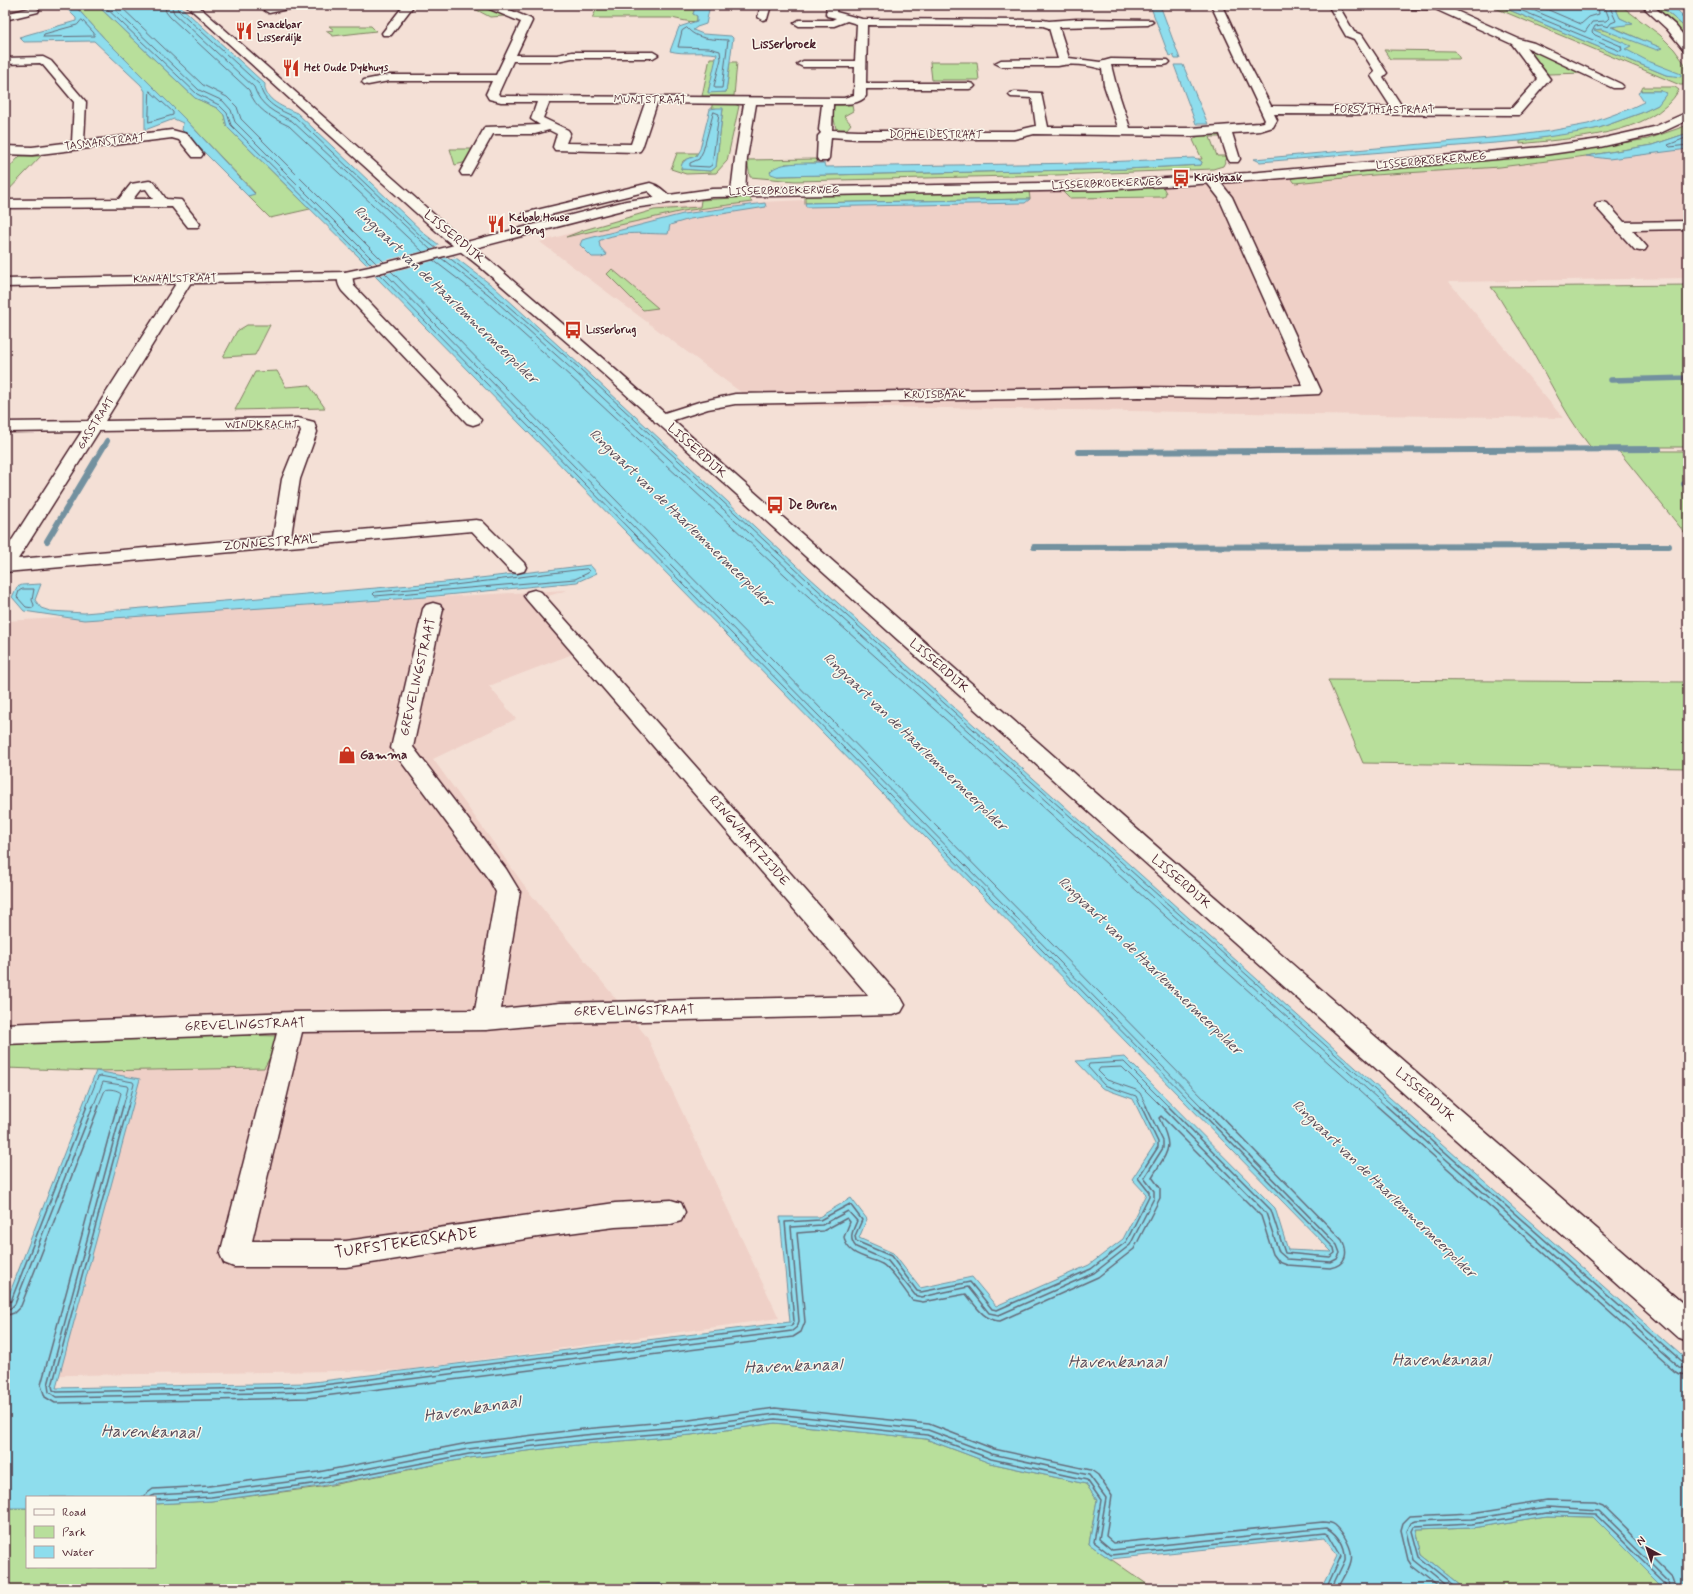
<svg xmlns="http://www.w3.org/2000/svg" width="1693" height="1594" font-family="Mynerve,sans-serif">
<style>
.built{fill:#efd0c7}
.green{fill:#b8df9b;stroke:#817f63}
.water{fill:#8edded;stroke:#73919f}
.pier{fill:#f4e0d6}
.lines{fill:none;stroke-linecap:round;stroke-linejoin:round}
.shore-far1{stroke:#656b79;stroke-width:1}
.shore{stroke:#656b79;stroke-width:1.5}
.stream-far3{stroke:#73919f;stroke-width:4}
.stream-far2{stroke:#73919f;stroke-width:5.5}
.stream-far1{stroke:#73919f;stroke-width:6}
.stream{stroke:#73919f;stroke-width:11}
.minor-casing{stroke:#4a1f2b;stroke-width:3}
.tertiary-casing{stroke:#4a1f2b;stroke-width:3}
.secondary-casing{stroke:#4a1f2b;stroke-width:3}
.minor{fill:#fbf7ec;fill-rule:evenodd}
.tertiary{fill:#fbf7ec;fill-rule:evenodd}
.secondary{fill:#fbf7ec;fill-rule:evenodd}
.labels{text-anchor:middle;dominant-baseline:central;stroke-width:3;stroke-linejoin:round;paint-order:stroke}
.far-poi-label{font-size:11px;font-weight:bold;fill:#4a1f2b;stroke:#fbf7ec;text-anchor:start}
.far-street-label{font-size:11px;fill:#4a1f2b;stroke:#fbf7ec}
.far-quarter-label{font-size:13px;font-weight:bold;fill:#4a1f2b;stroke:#fbf7ec}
.street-label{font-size:13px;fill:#4a1f2b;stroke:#fbf7ec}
.poi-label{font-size:13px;font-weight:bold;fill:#4a1f2b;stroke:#fbf7ec;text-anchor:start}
.water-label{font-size:14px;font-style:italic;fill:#5b4e5c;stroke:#fbf7ec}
.near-street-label{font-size:16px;fill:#4a1f2b;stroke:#fbf7ec}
.near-water-label{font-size:17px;font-style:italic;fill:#5b4e5c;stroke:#fbf7ec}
</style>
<rect width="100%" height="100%" fill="#f4e0d6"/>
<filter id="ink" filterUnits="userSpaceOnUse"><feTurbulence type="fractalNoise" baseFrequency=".025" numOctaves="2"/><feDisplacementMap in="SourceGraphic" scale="8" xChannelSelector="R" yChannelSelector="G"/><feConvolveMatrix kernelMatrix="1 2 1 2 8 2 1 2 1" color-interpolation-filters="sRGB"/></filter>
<g filter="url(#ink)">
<path class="built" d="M1688,128V278L1449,282L1563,418L758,405L540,242L661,207L1260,178L1493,158Z
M567,590L539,599L583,650L489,686L516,719L433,759L529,892L647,1037L779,1318L406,1370L5,1376V1305L96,1071L129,1022L5,1026V621Z"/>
<path class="green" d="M74,5H97L195,98L217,108L224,115L227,127L310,209L270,218L248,196L255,193L185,119L104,38Z
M465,5H477L506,16L490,17L473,8H463Z
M599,5H696L693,14L697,15V21C690,23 678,19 671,18H592Z
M1488,5H1501L1502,7L1666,75L1680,76L1644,61L1593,30C1612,27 1640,46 1661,48L1610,26L1632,24L1620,18L1611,5H1620L1660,35L1674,49L1685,64L1687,79L1683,85H1680Z
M1649,5H1659L1688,30V41Z
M329,26H371L376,31L333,36L326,31L334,30Z
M1524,46L1588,73L1548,74Z
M1384,50L1455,51L1460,59H1390Z
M710,58H717L708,92H726L730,62H737L734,96H702Z
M930,62H977L979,80H932Z
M1643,87H1675L1679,90C1652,137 1568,138 1520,144V141L1599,128L1641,113L1658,105L1661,91H1641Z
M732,103L739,106L727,161L716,173L686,174L671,169L677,153H698L696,156L683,161L681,169L711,171L716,167L723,109L712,108V104Z
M834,105H852L853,111L844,116L851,124L847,129H836L833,114Z
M1688,125V133L1652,145L1586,156L1500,167L1374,175L1295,183L1291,178L1550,154L1648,139Z
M1219,134L1220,137H1210L1217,156H1227V158L1223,166L1213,169L1057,175L795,181L750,177L747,160L817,159V163L785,164L777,176L1126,169L1201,165L1202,162L1198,159H1202L1193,140L1199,135Z
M450,149H473L467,162L455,165Z
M20,156H41L5,194V172Z
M1163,187L1166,193L1164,197L1069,198L1061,190Z
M1029,191L1030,199L805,203V195Z
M749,197L752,202L683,211L566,237L584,230L654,210L700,207L701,200Z
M612,269L658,308L643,310L607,274Z
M1688,285V447H1658L1662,451H1688V537L1617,449H1592C1559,408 1540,358 1510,315C1503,305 1499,296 1491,287Z
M247,325H270L255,355L223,357L237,331Z
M277,371L286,387L309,385L325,408L235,410L255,372Z
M1328,680L1688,682V768L1363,763Z
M235,1035L282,1036L264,1068L96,1071L5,1068V1042Z
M775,1423L926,1439L990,1463L1086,1484L1097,1500L1089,1544L1154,1589H5V1508H27V1567H155V1504L211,1501L321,1487L469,1458L585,1444L691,1435Z
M1546,1516L1593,1517L1665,1589H1465L1422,1555L1416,1530L1472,1528Z"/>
<path class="water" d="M63,5H74L104,38L185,119L255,194L248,196L182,130L183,123L174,119L145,130V91L141,85L94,41L24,42L19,37L76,21V18Z
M97,5H179L265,84C263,100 285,108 297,113L426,235L494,287L581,366L809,577L1356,1068L1688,1361V1589H1665L1593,1517L1546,1516L1472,1528L1416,1530L1422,1555L1465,1589H1321L1337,1556L1325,1537L1110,1559L1089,1544L1097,1500L1086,1484L990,1463L926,1439L775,1423L691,1435L585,1444L469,1458L321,1486L211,1501L155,1504V1497H27V1508H5V1305L96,1071L140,1079L56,1388L306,1383L790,1322L780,1217H819L851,1198L867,1219L859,1238L893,1253L920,1288L972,1277L996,1306L1089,1265L1123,1239L1146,1194L1132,1179L1155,1144L1133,1099L1102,1088L1076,1061L1125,1057L1275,1208L1288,1250L1332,1252L375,276L367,265L227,127L224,115L217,108L195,98Z
M696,5H710L706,24L697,27L693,30L703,34L731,36L733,38L726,92L708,93L717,54C702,51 684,55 670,51L679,27L697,21V16L693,14Z
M1150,5H1160L1180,59H1175L1173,55L1169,56Z
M1501,5H1611L1616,9L1620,18L1633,24L1611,27L1662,48L1657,50L1601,29L1594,30L1631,46L1625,49L1648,61L1681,74V77L1666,75L1502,7Z
M1659,5C1676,5 1676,10 1688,20V30Z
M1174,65H1183L1208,124H1196Z
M1641,91H1661L1667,93L1658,105L1641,113L1599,128L1580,132L1520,141L1260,162L1254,159L1512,136L1550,131L1588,124L1629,109L1644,102L1638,93Z
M717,108H723L716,167L711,171L681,169C681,160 688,159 696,156L700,149L710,109Z
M1688,133V149L1609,159L1586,156L1652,145Z
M1193,158L1198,159L1202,162L1201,165L1126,169L777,176L771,174L770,172C779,160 810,164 824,163L825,167L1083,163Z
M1030,199L1025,203L806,207L805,203Z
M765,203L766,207L690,219L670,225L668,234C646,234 620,230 599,241L600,247L607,255L601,257H592L580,245L582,240L683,214Z
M590,565L597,573L577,582L426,597L84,620L24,611L12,597L17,587L22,585L41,584L35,600L41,608L50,611L84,613L446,582Z"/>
<path class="pier" d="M439,244L457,259L444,258L373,277L364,265L433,249Z"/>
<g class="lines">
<path class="shore-far1" d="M103,5L197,94L219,105L227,113L231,125L372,265
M110,5L199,90L223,101L231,110L235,122L377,264
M119,5L203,85L227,97L237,107L241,119L384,262
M165,5L166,12L170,17L249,90C255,109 272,118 289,126L423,252
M171,5L174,13L254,87C260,106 275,113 292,121L431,250
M176,5L178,10L260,85C263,103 279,110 295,117L423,238L437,249
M1508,5L1620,51L1622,50L1621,46L1595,35L1592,32L1595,26L1602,25L1608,27L1611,23L1616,21L1609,5
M1521,5L1585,32L1592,22L1606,21L1609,18L1604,5
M1537,5L1581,24L1589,17L1599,14L1598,5
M82,20L94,33V36L43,37L44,34L77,25Z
M687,28C697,40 713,39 728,40L722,88H715L714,86L721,59L720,51L709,48L678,47L682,31Z
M150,91L173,112V115L149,122Z
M714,112L719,114L712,165L709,167L690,166V163L699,159L703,151Z
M1688,137L1668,145L1670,147L1688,145
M447,256L491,291L579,368L807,580L1394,1107
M441,258L488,294L575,372L803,583L1387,1107
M433,260L484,299L571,377L799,588L1378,1107
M391,271L1212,1107
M385,273L1202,1107
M379,274L1196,1107
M587,569L589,571L588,573L575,579L375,596L373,594L375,592L446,586Z
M23,589H34L32,600L34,605L33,608L26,607L17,597L19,591Z
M86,1107L98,1077L100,1076L133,1082L134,1084L128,1107
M93,1107L103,1082L127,1086L128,1088L123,1107
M98,1107L105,1090C109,1088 118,1090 121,1093L117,1107
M1141,1107L1136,1096L1104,1085L1088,1067L1089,1064L1124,1062L1169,1107
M1147,1107L1140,1093L1136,1090L1107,1080L1098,1071L1100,1068L1122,1067L1162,1107"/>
<path class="shore" d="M117,1106L41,1385L45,1397L55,1403L308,1398L793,1337L801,1332L805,1322L797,1233L823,1231L847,1218L850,1222L844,1237C847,1256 868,1257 882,1264C890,1268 906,1292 912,1300L923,1302L966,1294C976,1306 983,1320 1000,1321L1098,1277L1134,1249L1160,1198V1188L1152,1177C1169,1149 1174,1149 1159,1118L1161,1116L1261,1216L1273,1254L1279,1262L1287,1265L1330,1268C1346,1265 1349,1253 1342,1240L1211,1106
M123,1106L48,1385L49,1392L56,1397L307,1392L792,1331L797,1327L799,1321L791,1227L822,1225L848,1211L857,1221C853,1230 848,1238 856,1247L888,1261L915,1295L922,1297L968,1287L989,1313L999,1315L1094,1273L1130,1245L1154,1198V1191L1144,1178L1163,1148V1141L1146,1106
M128,1106L52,1386L53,1390L57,1392L307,1387L791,1326L794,1321L785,1222L820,1220L850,1204L862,1220L855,1236L856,1241L891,1256L917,1291L921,1292L970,1282L992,1309L997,1310L1091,1269L1126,1242L1149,1196V1192L1138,1178L1158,1147V1142L1141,1106
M1161,1106L1266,1213L1279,1252L1287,1259L1331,1262L1337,1259L1340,1253L1337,1245L1201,1106
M1168,1106L1271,1210L1285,1253L1330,1257L1335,1253L1334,1248L1195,1106
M1377,1106L1676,1371L1681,1374L1688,1375
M1386,1106L1680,1367L1688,1369
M1393,1106L1684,1363L1688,1364
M5,1304L11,1301L87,1106
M5,1310L11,1308L15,1304L93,1106
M5,1316L14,1313L21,1306L99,1106
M142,1497L153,1489L209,1486L318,1472L468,1443L583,1429L689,1420L775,1408L929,1424L994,1449L1091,1470L1098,1475L1112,1496L1106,1536L1114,1543L1323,1522C1327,1522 1331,1522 1335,1525C1343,1532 1354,1550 1351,1561C1349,1571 1342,1580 1338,1589
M150,1497L155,1495L210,1492L319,1478L468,1449L584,1435L689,1426L775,1414L928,1430L992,1454L1089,1475L1106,1498L1099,1539L1112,1550L1327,1528C1338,1535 1346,1547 1345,1560L1331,1589
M155,1500L211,1497L320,1483L469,1454L584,1440L690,1431L775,1419L927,1435L991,1459L1087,1480L1101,1500L1094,1542L1111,1555L1326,1533L1329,1535L1341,1556L1326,1589
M1441,1589L1412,1566L1408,1560L1401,1530L1403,1523L1410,1516L1471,1513L1546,1501L1594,1502L1602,1505L1675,1577L1679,1589
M1450,1589L1414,1560L1407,1531L1411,1523L1416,1521L1472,1519L1546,1507L1598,1510L1670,1581L1673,1589
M1458,1589L1419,1557L1412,1531L1414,1527L1472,1524L1546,1512L1595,1514L1667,1584L1668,1589"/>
<path class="stream-far3" d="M1683,16L1688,15"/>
<path class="stream-far2" d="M1611,380L1688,378"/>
<path class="stream-far1" d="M1078,452L1659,449
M1684,484L1688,483
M47,541L107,441
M1034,547L1669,546"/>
<path class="stream" d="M638,1589H662"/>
<g class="minor-casing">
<path id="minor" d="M278,5H298L297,7L269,13L264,10L265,8Z
M404,5H414L391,35H383L382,33Z
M484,5H498L531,19L532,21L516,55H557L572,52H653L658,55L653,58H572L557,61H513L498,94L501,96L844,98L854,95L855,67H803L797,64L803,61H855L857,24L847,21L834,26H799L794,23L799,20H832L836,18L827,16L826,14L827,5H837L836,12L862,19L1043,20L1049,21L1077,19L1152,20L1153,22L1148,25L1059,27L1069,58L1100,62L1111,59L1168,60L1170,62L1168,64L1164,65H1111L1116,85L1130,128H1192L1259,123L1264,122L1265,120L1212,7L1213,5H1226L1223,8L1248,62L1271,106L1391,107L1371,76L1375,72L1354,39L1346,36L1328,5H1338L1354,32L1362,35L1387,73L1383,77L1403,108H1512L1538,79L1512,44L1435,9L1351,8L1346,5H1443L1519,39L1534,43L1621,84L1623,86L1621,88H1613L1526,47L1550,79L1519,115L1274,114L1277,120L1273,127L1260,131L1232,133L1240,159L1238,162H1230L1228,159L1220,134L1192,136L1034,134L1014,139H858L831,137L829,158L827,161H819L817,158L818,136L821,133L819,130L822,104H756L747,158L745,192L743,195H733L731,192L735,158L744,104L657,103L642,148L640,151L636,152L555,150L553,147L557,134L549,130L535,134H493L470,175H462L460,172L485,127L540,125L531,119L537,102H501L489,99L486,94L492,81H389L368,85L364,84L362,82L364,80L389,75H496L521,22L485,7ZM867,25L1043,26L1049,28L1058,59L1001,60L995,63L1001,66H1058C1072,63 1088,65 1102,69L1104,85L1118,127H1048L1041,93L1015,92L1011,93L1009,95L1011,97L1032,98L1036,126L1014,131H858L832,130L833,104C844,104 859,105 866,96V89H969L973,88L975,86L973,84L969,83H866ZM549,103H645L631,144L566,143L570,133L568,130L543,118Z
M761,5H771L767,19L763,20L758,17Z
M34,7L39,10L38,12L5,20V14Z
M43,57L51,61L86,102L84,141L172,130L187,134L203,154L201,157H193L179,140L172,138L32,155L5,154V146L32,147L72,142L74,102L43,65L40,63L5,64V58Z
M1211,176L1216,177L1232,197L1321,391L1319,394L1228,398L1139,397L735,404L708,409L661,424L655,422L653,419L655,416L699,402L735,394L1139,387L1228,388L1303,386L1219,198L1205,180L1206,177Z
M149,181L154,182L166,199L181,200L200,224L198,227H188L172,207L5,208V200L119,199L131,184ZM146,189L153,199H133L140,190Z
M650,183C658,185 667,193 672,199L670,202H660L648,191L529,220L524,219L522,216L524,213Z
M1602,202L1607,203L1624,222L1688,221V229L1632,230L1647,247L1645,250L1640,251L1635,250L1595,206L1597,203Z
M345,272L350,273L352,276L354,286L479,417L481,420L479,423L473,425L467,423L342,291C338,285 336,279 340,273Z
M186,275L191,276L193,279L105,421L298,418L314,422L317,432L300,479L291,536L476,520L482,521L524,563L526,567L524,571L517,573L510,571L472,531L5,572V551L82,431L5,432V422L88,421L179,279L181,276ZM298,428H300L301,432L282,479L273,537L18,559L99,431Z
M534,590L541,592L901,998L905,1005L901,1012L892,1015L560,1023L486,1030L302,1032L252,1241H346L615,1203L671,1200L681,1203L685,1212L681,1221L671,1224L615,1227L538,1237L346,1267H234L224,1263L220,1254L277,1033L5,1044V1024L292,1012L475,1010L496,892L490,881L391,748L423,609L426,605L433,603L440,605L443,609L413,747L506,869L520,892L501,1009L560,1003L869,996L527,600L524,596L527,592Z"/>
</g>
<g class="tertiary-casing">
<path id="tertiary" d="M186,5H197L455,233L489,260L601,357L1148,839L1688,1308V1341L1677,1337L1132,851L591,363L479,266L445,239Z"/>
</g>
<g class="secondary-casing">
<path id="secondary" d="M1641,5H1652L1675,25L1688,41V51L1684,50L1667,29Z
M1688,112V120L1658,134L1600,147L1543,155L1248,181L1101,190L712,197L626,209L375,274L345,280L5,287V279L345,272L369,267L626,201L712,189L1101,182L1248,173L1543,147L1600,139L1654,127Z"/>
</g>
<use href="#minor" class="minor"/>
<use href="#tertiary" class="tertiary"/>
<use href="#secondary" class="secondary"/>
</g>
</g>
<defs>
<g id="restaurant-bare" transform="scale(1.38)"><path d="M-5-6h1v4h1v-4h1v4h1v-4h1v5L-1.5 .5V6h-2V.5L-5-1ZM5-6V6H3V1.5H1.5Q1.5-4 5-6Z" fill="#c8321e" stroke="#fbf7ec" stroke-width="2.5" paint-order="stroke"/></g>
<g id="bus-bare" transform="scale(1.38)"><path d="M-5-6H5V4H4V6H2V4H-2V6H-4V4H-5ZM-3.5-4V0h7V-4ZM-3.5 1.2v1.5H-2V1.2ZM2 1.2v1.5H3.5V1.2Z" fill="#c8321e" stroke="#fbf7ec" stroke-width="2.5" paint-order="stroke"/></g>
<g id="shop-bare" transform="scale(1.38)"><path d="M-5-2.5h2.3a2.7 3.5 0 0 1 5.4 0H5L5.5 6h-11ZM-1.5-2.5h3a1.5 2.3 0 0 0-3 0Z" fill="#c8321e" stroke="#fbf7ec" stroke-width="2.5" paint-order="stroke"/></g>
</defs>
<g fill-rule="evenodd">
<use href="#restaurant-bare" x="244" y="31"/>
<use href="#restaurant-bare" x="291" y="68"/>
<use href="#bus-bare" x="1181" y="178"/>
<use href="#restaurant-bare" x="496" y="224"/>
<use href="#bus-bare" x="573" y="330"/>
<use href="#bus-bare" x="775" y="505"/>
<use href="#shop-bare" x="347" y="755"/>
</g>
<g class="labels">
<g class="far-poi-label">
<text x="257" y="25">Snackbar<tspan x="257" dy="13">Lisserdijk</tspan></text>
<text x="304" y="68">Het Oude Dykhuys</text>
<text x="1194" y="178">Kruisbaak</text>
<text x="509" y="218">Kebab House<tspan x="509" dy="13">De Brug</tspan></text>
<text x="586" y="330">Lisserbrug</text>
</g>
<g class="far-street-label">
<text x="650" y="100">MUNTSTRAAT</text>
<text x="1384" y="110">FORSYTHIASTRAAT</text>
<text x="936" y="135">DOPHEIDESTRAAT</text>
<text transform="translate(105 142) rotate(-7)">TASMANSTRAAT</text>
<text transform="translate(1431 161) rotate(-5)">LISSERBROEKERWEG</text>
<text transform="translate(1107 184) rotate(-2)">LISSERBROEKERWEG</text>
<text transform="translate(784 191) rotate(-1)">LISSERBROEKERWEG</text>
<text transform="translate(175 279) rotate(-1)">KANAALSTRAAT</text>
<text transform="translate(935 395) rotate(-1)">KRUISBAAK</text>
<text transform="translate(96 423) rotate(-58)">GASSTRAAT</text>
<text x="262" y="425">WINDKRACHT</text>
</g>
<g class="far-quarter-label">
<text x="784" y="44">Lisserbroek</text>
</g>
<g class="street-label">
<text transform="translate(454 237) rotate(40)">LISSERDIJK</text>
<text transform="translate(697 451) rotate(42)">LISSERDIJK</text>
<text transform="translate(270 543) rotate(-5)">ZONNESTRAAL</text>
<text transform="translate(939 666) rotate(41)">LISSERDIJK</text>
<text transform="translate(418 677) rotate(-77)">GREVELINGSTRAAT</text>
<text transform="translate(749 841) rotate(49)">RINGVAARTZIJDE</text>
<text transform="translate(1181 882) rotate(41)">LISSERDIJK</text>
<text transform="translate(634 1011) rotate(-1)">GREVELINGSTRAAT</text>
<text transform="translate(245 1025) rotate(-2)">GREVELINGSTRAAT</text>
<text transform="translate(1425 1095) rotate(41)">LISSERDIJK</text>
</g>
<g class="poi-label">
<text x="788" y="505">De Buren</text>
<text x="360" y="755">Gamma</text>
</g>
<g class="water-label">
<text transform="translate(446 295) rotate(44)">Ringvaart van de Haarlemmermeerpolder</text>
<text transform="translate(681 518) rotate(44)">Ringvaart van de Haarlemmermeerpolder</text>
<text transform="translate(915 742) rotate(44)">Ringvaart van de Haarlemmermeerpolder</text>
<text transform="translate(1150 966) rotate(44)">Ringvaart van de Haarlemmermeerpolder</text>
<text transform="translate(1384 1189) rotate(44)">Ringvaart van de Haarlemmermeerpolder</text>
</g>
<g class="near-street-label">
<text transform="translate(406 1243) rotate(-8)">TURFSTEKERSKADE</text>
</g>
<g class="near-water-label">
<text x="1441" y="1360">Havenkanaal</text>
<text x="1117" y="1362">Havenkanaal</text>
<text transform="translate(793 1366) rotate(-2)">Havenkanaal</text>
<text transform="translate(472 1409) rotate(-9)">Havenkanaal</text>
<text transform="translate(150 1432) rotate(1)">Havenkanaal</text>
</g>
</g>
<rect width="1693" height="1594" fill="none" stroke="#fbf7ec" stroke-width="20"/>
<rect x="10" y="10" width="1673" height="1574" fill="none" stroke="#4a1f2b" stroke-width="1.5" filter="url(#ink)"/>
<rect x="26" y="1496" width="130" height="72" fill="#fbf7ec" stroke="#b4a19f"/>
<rect x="34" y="1509" width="20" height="6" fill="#fbf7ec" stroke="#b4a19f"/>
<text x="62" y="1516" font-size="12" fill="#4a1f2b">Road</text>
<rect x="34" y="1526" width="20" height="12" fill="#b8df9b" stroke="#b4a19f"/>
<text x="62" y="1536" font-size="12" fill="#4a1f2b">Park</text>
<rect x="34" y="1546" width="20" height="12" fill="#8edded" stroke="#b4a19f"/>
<text x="62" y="1556" font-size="12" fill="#4a1f2b">Water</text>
<g transform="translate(1647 1548) rotate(320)" stroke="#fbf7ec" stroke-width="3" paint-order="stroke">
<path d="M0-3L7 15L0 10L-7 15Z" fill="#4a1f2b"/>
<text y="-6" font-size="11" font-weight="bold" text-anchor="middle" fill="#4a1f2b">N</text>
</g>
</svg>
